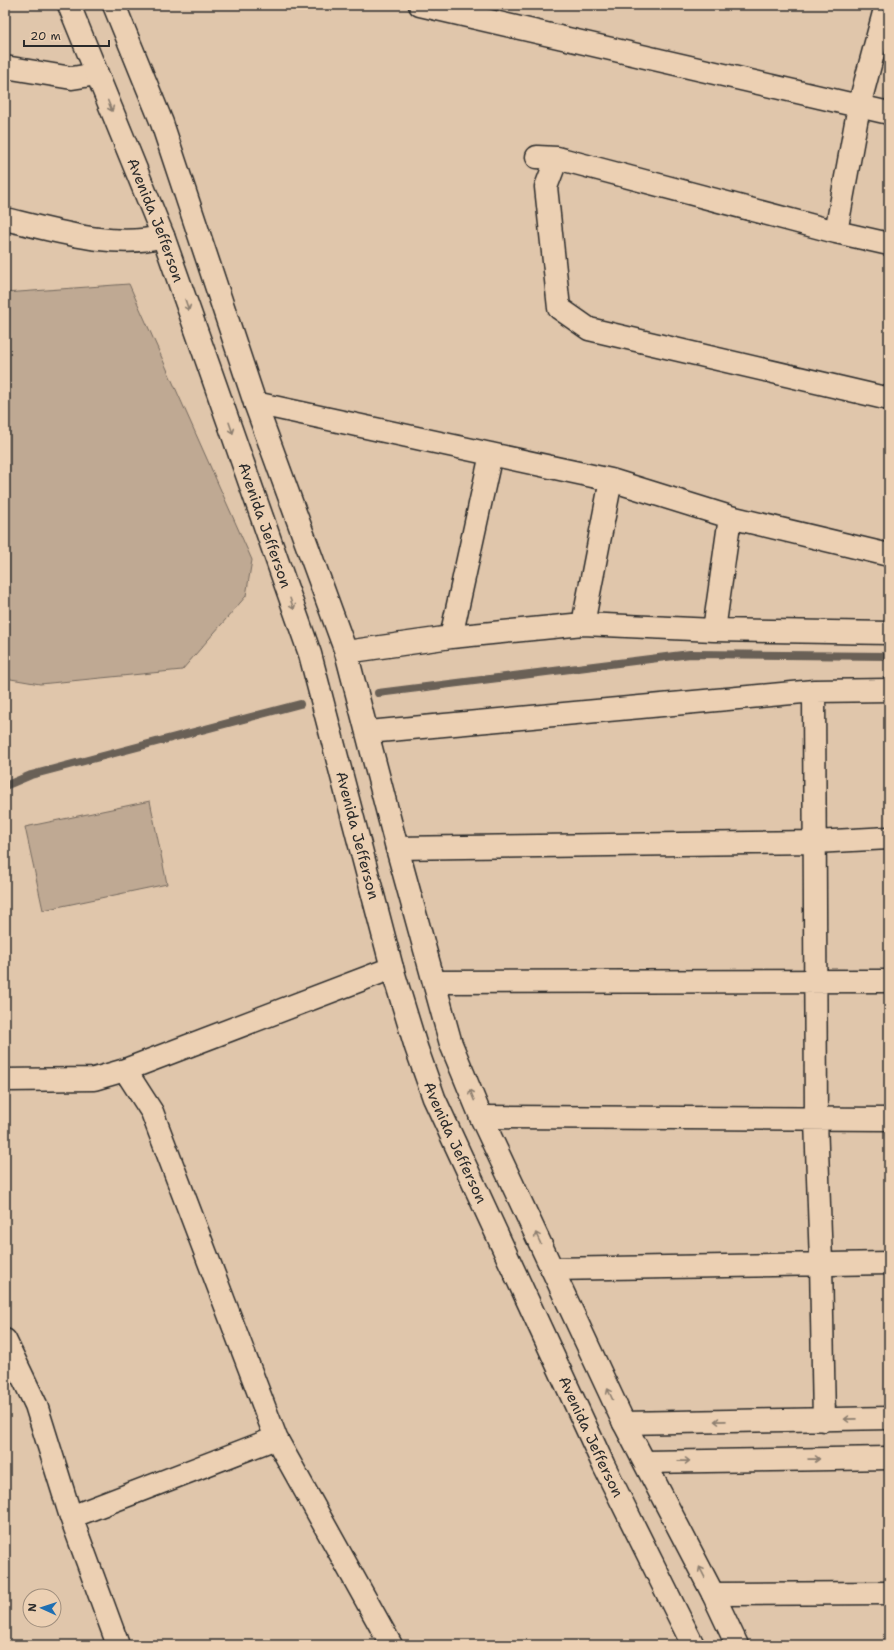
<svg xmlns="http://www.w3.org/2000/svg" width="894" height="1650" font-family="'Shantell Sans',sans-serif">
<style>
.green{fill:#bfa993;stroke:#756a5f}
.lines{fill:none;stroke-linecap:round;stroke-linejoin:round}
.stream{stroke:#696057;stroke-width:8}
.minor-casing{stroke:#2b2b2b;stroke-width:25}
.tertiary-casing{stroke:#2b2b2b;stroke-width:25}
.minor{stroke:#ecd0b3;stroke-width:22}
.tertiary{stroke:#ecd0b3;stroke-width:22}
.oneway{stroke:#8c7e6f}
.labels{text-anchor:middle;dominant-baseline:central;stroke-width:3;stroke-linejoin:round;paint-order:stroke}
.street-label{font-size:15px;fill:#2b2b2b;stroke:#ecd0b3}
</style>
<rect width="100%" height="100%" fill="#e0c6ab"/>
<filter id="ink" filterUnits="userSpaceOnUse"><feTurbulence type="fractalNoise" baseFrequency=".025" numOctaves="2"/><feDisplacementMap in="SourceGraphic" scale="8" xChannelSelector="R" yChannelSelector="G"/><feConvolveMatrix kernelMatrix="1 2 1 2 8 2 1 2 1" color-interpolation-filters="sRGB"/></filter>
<g filter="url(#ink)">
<path class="green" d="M129,284L252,560L246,596L182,670L40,684L5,678V293Z
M150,801L167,884L43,910L25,827Z"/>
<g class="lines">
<path class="stream" d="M378,693L690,654L889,656
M5,786L31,775L300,704"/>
<g class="minor-casing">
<path id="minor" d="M420,5L889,113
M5,67L72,78L97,74
M537,157L557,158L836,232L889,244
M557,158L546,187L559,308L589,329L889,399
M5,219C54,230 114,250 163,236
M836,232L859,106L886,5
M255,403L611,480L730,517L889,555
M583,624L611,480
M714,630L730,517
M451,637L491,454
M346,652L451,637L583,624L714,630L889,633
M814,691L816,1120L821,1263L824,1420
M368,732L814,691L889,690
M397,848L815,842L889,838
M435,982L889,981
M125,1070L152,1112L276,1438L391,1645
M5,1080L94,1079L125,1070L392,968
M481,1117L889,1119
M552,1269L889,1263
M5,1340L36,1405L71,1517L118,1645
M624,1423L889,1418
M645,1462L889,1458
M71,1517L276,1438
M713,1594L889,1593"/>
</g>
<g class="tertiary-casing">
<g id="tertiary">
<path id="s1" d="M69,5L163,236L310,654L392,968L416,1047L434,1098L604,1466L693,1645"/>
<path d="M114,5L162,123L255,403L346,652L397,848L451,1044L481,1117L624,1423L713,1594L737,1645"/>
</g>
</g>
<use href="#minor" class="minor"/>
<use href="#tertiary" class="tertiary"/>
</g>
<defs><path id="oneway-shaft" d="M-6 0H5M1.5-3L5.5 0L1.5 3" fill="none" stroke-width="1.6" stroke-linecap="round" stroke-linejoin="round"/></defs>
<g class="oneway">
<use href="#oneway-shaft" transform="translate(110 106) rotate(68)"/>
<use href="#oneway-shaft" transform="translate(187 305) rotate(71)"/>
<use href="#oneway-shaft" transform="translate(231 428) rotate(71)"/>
<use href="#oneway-shaft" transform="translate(292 604) rotate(71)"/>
<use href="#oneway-shaft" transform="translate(472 1095) rotate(-112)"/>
<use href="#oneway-shaft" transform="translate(538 1238) rotate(-115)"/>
<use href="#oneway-shaft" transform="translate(610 1394) rotate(-115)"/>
<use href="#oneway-shaft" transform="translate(850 1419) rotate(179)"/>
<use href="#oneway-shaft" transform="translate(720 1421) rotate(179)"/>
<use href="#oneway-shaft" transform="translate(814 1459) rotate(-1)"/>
<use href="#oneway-shaft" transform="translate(684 1461) rotate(-1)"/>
<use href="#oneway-shaft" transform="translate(702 1572) rotate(-117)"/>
</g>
</g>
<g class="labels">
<g class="street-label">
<text stroke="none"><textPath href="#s1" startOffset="232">Avenida Jefferson</textPath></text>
<text stroke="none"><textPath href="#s1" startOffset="556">Avenida Jefferson</textPath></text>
<text stroke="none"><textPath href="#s1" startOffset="880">Avenida Jefferson</textPath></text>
<text stroke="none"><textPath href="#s1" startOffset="1203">Avenida Jefferson</textPath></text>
<text stroke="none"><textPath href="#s1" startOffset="1527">Avenida Jefferson</textPath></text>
</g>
</g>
<rect width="894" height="1650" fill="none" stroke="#ecd0b3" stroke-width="20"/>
<rect x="10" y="10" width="874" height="1630" fill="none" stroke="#2b2b2b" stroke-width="1.5" filter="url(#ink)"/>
<g transform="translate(42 1608) rotate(273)"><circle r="19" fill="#ecd0b3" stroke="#9f8e7d"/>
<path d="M0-3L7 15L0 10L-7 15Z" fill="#1f6fb2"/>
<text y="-6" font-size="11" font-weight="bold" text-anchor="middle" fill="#2b2b2b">N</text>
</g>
<path d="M24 40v6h85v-6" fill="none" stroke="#2b2b2b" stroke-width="2"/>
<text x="30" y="40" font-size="12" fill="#2b2b2b" stroke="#ecd0b3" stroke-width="3" paint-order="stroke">20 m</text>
</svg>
